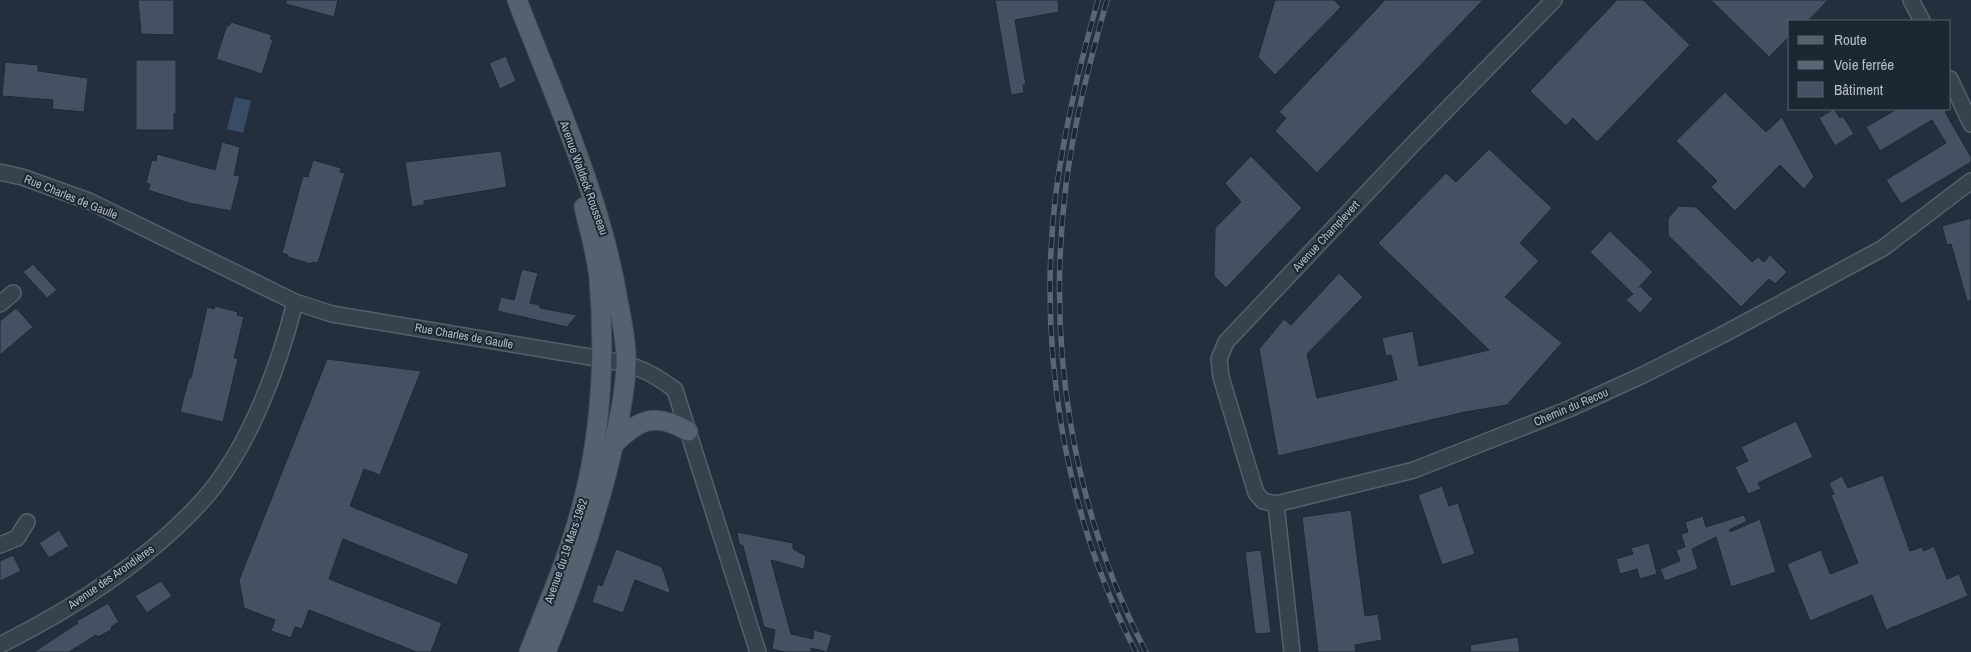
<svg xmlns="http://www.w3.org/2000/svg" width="1971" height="652" font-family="'Archivo Narrow',sans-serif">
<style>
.water{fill:#394c67}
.building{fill:#455162;stroke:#1f2835}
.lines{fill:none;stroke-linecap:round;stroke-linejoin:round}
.minor-casing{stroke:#565f6c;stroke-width:18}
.major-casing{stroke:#414a57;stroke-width:21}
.minor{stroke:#38414e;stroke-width:15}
.major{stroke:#56606e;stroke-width:19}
.rail-casing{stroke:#5a6575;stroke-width:5.5}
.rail{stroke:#1d2633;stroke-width:4;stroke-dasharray:11;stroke-linecap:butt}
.labels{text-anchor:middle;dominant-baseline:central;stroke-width:4;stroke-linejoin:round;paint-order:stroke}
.street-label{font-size:12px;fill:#b4bcc9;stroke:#1d2633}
</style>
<rect width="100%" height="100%" fill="#242f3e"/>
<path class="water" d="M235,97L251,101L243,133L227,129Z"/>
<path class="building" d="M138,0H174V35L141,34Z
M286,0H338L334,17L286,4Z
M995,0H1058L1059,12L1015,20L1026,85H1023L1024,93L1011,95Z
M1275,0H1334L1341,7L1275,75L1258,57Z
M1385,0H1483L1317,173L1275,131L1286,118L1279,112Z
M1617,0H1643L1690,45L1597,142L1573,118L1566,126L1530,91Z
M1711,0H1828L1808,21H1790V36L1769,57Z
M231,22L272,35L270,39L273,40L262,74L216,59L227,25L229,26Z
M506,56L516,81L500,89L489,63Z
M136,60H176V114H174V130H136Z
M5,62L38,65V71L88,78L84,112L52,109L53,100L2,96Z
M1725,92L1766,132L1782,117L1814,177L1804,189L1780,165L1735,211L1711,187L1717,181L1676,141Z
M1834,109L1840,118L1843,116L1854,134L1835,146L1819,118Z
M1897,109H1950L1945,112L1971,157V162L1901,204L1886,180L1946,143L1932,120L1880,151L1866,127Z
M222,142L240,147L234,175L240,176L231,211L189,203L148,190L150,184L146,183L152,160L156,161L157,154L215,170Z
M1489,149L1552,208L1520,243L1539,261L1505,297L1562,343L1507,405L1465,412L1278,456L1259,349L1284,319L1291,325L1339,273L1363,297L1307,354L1317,398L1397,380L1391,355L1386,356L1382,338L1413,331L1419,366L1489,350L1378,243L1446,173L1456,182Z
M501,151L507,187L424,201V205L412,207L405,162Z
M1251,156L1302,208L1226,288L1214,276L1215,228L1241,202L1225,183Z
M313,160L341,168L340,172L345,173L318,263L312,262L311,264L288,257V255L282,253L303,176L308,177Z
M1679,206L1696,207L1752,262L1758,257L1764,262L1770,255L1787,272L1775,284L1769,279L1741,307L1668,235V218Z
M1971,218V301H1967L1951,244L1947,245L1942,226Z
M1610,231L1653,272L1638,288L1640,286L1653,299L1640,313L1626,300L1633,294L1590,252Z
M33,264L57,290L47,298L23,272Z
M522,269L538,273L530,303L540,305V308L577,315L567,327L497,311L501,297L514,300Z
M215,306L238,312L237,315L244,317L234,358L238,359L223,422L180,412L189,378H191L207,307L214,309Z
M16,308L33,327L0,355V321Z
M327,359L421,371L380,475L364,469L350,506L469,554L457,585L343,539L329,579L442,623L431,652H417L309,610L302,629L295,627L291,638L271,631L275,620L244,608L239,580Z
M1796,421L1813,457L1758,483L1761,489L1748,494L1735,467L1748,461L1741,447Z
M1883,475L1910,551L1922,547L1924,551L1934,546L1947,579L1959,574L1968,596L1886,630L1872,595L1810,621L1787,564L1821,550L1830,574L1858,563L1831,495L1834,494L1829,483L1842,476L1848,488Z
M1442,486L1449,506L1458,503L1475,554L1442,565L1418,495Z
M1351,510L1365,616L1378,614L1382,640L1355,645L1356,652H1318L1302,517Z
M1744,515L1747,521L1729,530L1730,532L1760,519L1776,572L1731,587L1716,537L1692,549L1698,569L1665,581L1660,569L1680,561L1676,550L1685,547L1681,534L1688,532L1685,522L1703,516L1706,527Z
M59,530L69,546L49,558L39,543Z
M737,532L793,543V549L806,556L804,569L771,560L791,634L813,639L814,630L832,635L827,652L811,648V652H785L772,649L775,630L764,627L743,546L739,544Z
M1649,543L1657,574L1640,579L1637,569L1620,574L1616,559L1633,554L1631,548Z
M616,549L662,567L671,594L635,580L623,613L592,602L598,584L602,586Z
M1261,550L1271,633L1255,634L1245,552Z
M13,555L21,571L0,581V561Z
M161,581L172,596L147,613L135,596Z
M108,603L119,622L112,626L111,630L98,637L96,635L69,652H34L78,623L77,621Z
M1518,637L1520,652H1471L1470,645Z"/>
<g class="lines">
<g class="minor-casing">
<path id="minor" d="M1554,0L1415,142L1226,342L1219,359L1221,377L1256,493L1263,501L1276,504L1414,470L1569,409L1645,374L1722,335L1883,248L1971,181
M1911,0L1922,21
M1950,79L1971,124
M0,172L22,177L89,201L295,302L332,314L602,359C634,365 649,370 675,390L758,652
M0,304L13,293
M1276,504L1292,652
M0,545L17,538L27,522
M0,645C74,608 147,562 203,500C248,450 279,367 295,302"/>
</g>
<g class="major-casing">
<path id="major" d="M517,0C555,98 601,197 618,301C622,322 627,344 626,365C625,393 619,420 613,447C597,518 573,585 546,652
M613,445C639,419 654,412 688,431
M529,652C549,602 571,550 584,498C602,426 605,351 599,278C597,255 589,230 584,207"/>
</g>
<use href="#minor" class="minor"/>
<use href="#major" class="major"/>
<g class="rail-casing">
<path id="rail" d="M1098,0C1080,63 1065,127 1056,192C1037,347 1064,514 1136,652
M1107,0C1090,61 1074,122 1066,185C1046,344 1072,509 1146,652"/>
</g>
<use href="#rail" class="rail"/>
</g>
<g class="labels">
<g class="street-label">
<text transform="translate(584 178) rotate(70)">Avenue Waldeck Rousseau</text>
<text transform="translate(71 197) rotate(22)">Rue Charles de Gaulle</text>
<text transform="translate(1326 236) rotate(-47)">Avenue Champlevert</text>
<text transform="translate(464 336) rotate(10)">Rue Charles de Gaulle</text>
<text transform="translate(1571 407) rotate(-23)">Chemin du Recou</text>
<text transform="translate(566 551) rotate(-71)">Avenue du 19 Mars 1962</text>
<text transform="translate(111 577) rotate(-35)">Avenue des Arondières</text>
</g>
</g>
<rect x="1788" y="20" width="162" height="90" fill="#1d2633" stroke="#59626f"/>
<rect x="1798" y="36" width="25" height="8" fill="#56606e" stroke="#59626f"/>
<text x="1834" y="45" font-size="15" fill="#b4bcc9">Route</text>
<rect x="1798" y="61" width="25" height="8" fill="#5a6575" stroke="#59626f"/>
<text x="1834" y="70" font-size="15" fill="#b4bcc9">Voie ferrée</text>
<rect x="1798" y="82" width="25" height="15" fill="#455162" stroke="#59626f"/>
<text x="1834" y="95" font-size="15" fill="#b4bcc9">Bâtiment</text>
</svg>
